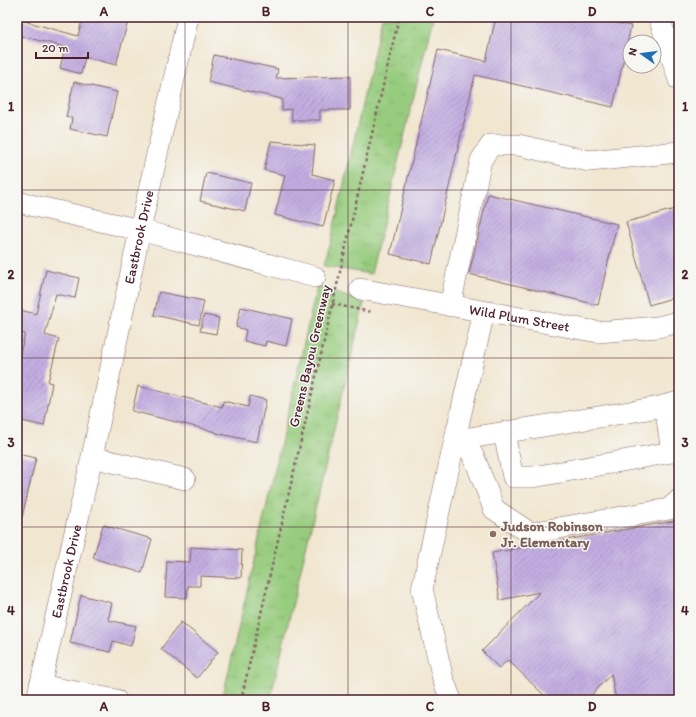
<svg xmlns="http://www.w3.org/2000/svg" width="696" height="717" font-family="Itim,sans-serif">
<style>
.grass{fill:url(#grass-tufts);stroke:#707654}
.building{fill:url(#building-hatch)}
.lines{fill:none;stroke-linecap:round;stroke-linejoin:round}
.minor-casing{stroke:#846565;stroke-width:22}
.path{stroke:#846565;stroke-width:2.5;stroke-dasharray:3 3;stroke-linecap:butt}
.minor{stroke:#fff;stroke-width:21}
.grid{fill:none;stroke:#4a1f2b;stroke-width:1;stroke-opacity:0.55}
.education-dot{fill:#8d6e63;stroke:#f6f6f2;stroke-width:1.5}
.labels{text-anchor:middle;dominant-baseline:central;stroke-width:3;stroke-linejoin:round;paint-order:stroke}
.street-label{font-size:14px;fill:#4a1f2b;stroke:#f6f6f2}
.education-label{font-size:14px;font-weight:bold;fill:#785e54;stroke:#f6f6f2;text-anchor:start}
.neatline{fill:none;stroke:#4a1f2b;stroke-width:1.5}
.grid-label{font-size:13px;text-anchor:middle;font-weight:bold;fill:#4a1f2b}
</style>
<defs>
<pattern id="grass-tufts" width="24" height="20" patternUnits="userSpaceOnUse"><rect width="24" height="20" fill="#97cc7e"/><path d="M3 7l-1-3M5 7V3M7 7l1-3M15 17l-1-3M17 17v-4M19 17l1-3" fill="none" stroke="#84af6d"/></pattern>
<pattern id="building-hatch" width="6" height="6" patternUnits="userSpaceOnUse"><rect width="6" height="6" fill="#c2aee2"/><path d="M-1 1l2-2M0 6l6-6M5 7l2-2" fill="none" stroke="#a08db7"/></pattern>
</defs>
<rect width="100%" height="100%" fill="#f6f6f2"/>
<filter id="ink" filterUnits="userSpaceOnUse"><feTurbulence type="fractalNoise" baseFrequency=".025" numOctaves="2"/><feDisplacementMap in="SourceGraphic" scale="8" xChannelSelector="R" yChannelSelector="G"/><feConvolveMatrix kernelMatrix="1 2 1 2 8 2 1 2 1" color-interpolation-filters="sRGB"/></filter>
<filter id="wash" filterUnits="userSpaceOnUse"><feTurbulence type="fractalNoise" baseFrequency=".012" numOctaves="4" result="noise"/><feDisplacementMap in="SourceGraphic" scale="16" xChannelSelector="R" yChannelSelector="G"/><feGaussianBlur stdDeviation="0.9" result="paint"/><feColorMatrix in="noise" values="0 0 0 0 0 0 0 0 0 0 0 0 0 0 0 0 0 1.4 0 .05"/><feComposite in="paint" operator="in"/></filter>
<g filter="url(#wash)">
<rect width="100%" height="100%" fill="#f1e7d1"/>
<path class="grass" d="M382,17H433L371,274L324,266L330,245Z
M317,286L364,303L270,700H222Z"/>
<g id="blocks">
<path class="building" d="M83,17H129L116,65L85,57L81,74L60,68L65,47L17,35V19L78,36Z
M496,17H590L631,26L613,107L475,75L431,264L390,254L438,50L486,61Z
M214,55L278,69L276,78L350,76V110H320V120H292L291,109L282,110V99L208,82Z
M74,82L117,92L107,137L70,129L72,118L66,117Z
M271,141L315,145L312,174L335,180L323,227L275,215L285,175L264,170Z
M206,173L251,183L245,211L200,201Z
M488,194L617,224L598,305L469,274Z
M679,208V296L649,305L626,222Z
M46,270L79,278L75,298L56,294L45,335L59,339L48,382L52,383L44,426L17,420V364L25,334L17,332V320L20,310L36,314Z
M159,292L204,301L199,325L154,315Z
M241,307L292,319L286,346L266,341L265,346L244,341L246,330L236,327Z
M204,315L219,318L216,334L200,331Z
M138,386L222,407L223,401L248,407L250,396L266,400L257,442L216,433V432L132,411Z
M17,454L36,458L22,517L17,516Z
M679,520V700H616L611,674L587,700H549L508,660L499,668L482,651L540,592L500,600L492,553Z
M103,525L152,539L142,573L93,558Z
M191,547L242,550L241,578L200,576V586H188L187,598L165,597L167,561L190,562Z
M81,595L112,603L108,620L136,626L131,646L113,641L110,652L70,643Z
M181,622L218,652L197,678L161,649Z"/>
</g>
</g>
<g filter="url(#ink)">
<use href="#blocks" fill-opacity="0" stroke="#846565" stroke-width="1"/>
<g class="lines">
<g class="minor-casing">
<g id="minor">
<path d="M659,17L679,80"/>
<path d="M17,202L140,230L315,277"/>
<path id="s1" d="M360,289L598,332L658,327L679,322"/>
<path d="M450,306L481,160L491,145H518L589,161L679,152"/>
<path d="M484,312L457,430L474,457L494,509L530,533L669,509L679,500"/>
<path d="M504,433L513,477H533L672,452L665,406"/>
<path d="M463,439L660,407L679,402"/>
<path d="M92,457L185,479"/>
<path d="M40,685L116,700"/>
<path id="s2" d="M37,700L92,457L140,230L188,17"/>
<path d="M451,700L443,679L422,589L457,430"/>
</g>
</g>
<path class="path" d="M332,304L371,312
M241,700L399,17"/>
<use href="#minor" class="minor"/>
</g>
</g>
<path class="grid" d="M185,17V700M348,17V700M511,17V700M17,190H679M17,358H679M17,527H679"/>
<circle class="education-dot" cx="493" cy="534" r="4"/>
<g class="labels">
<g class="street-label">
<text stroke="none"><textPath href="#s2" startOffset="474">Eastbrook Drive</textPath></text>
<text stroke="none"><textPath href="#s1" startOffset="162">Wild Plum Street</textPath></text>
<text transform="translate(310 356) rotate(-77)">Greens Bayou Greenway</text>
<text stroke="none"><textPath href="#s2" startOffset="132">Eastbrook Drive</textPath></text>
</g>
<g class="education-label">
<text x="501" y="526">Judson Robinson<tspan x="501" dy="16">Jr. Elementary</tspan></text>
</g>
</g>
<rect width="696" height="717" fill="none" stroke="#f6f6f2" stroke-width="44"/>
<g transform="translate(642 54) rotate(284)"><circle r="19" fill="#f6f6f2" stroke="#b1a0a2"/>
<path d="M0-3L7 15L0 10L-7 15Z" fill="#1f6fb2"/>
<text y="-6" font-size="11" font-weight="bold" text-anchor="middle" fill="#4a1f2b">N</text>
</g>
<path d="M36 52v6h52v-6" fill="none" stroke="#4a1f2b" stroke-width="2"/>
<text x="42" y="52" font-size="12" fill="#4a1f2b" stroke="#f6f6f2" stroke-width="3" paint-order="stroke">20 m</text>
<rect x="22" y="22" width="652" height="673" class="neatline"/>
<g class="grid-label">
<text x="104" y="16">A</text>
<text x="266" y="16">B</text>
<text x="430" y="16">C</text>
<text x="592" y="16">D</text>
<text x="11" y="111">1</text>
<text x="685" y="111">1</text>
<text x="11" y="279">2</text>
<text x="685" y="279">2</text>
<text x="11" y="447">3</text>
<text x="685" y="447">3</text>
<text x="11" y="615">4</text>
<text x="685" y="615">4</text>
<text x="104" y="711">A</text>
<text x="266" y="711">B</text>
<text x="430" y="711">C</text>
<text x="592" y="711">D</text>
</g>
</svg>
